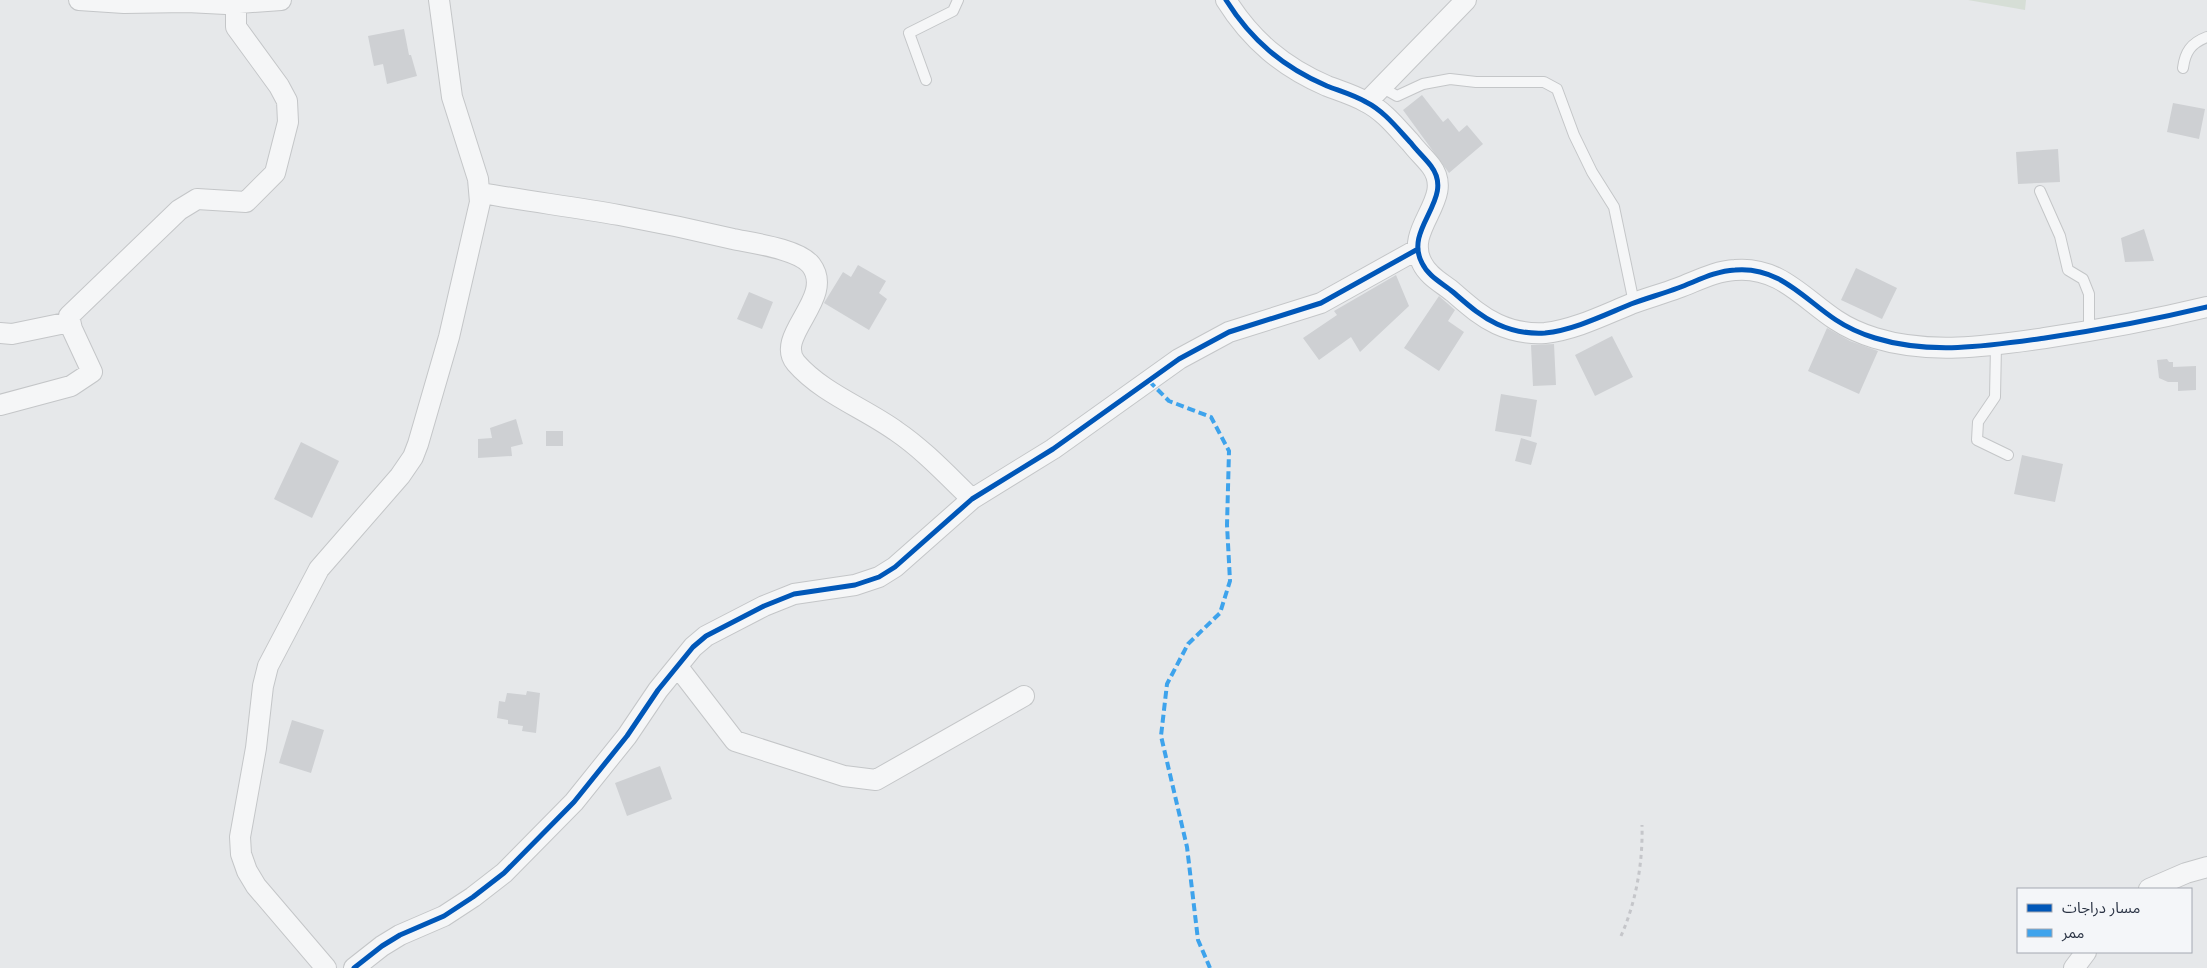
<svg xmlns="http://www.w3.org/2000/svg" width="2207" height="968" font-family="Raleway,'Noto Sans Arabic',sans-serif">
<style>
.green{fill:#d6ded6}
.building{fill:#ced0d3}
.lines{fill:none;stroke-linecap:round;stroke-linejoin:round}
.service-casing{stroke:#c4c6c8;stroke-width:12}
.minor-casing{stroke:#c4c6c8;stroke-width:22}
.path{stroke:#c5c6ca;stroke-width:3;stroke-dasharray:4 4;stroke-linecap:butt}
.service{stroke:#f5f6f7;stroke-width:10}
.minor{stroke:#f5f6f7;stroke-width:20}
.quiet{stroke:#3ea3ec;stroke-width:4;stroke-dasharray:8 4;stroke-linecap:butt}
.cycleway-casing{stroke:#f4f6f9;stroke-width:8}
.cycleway{stroke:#0057b8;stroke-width:5}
</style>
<rect width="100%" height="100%" fill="#e6e8ea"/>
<path class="green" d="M1968,0H2026L2025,10Z"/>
<path class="building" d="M404,29L409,55H411L417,76L387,84L383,64L374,66L368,36Z
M1422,95L1443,122L1448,118L1459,132L1467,125L1483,144L1449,173L1403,110Z
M2173,103L2205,109L2199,139L2167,132Z
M2058,149L2060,182L2018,184L2016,152Z
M2144,229L2154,261L2125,262L2121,238Z
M858,265L886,281L879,293L887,299L869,330L824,303L843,272L851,277Z
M1856,268L1897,288L1882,319L1841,300Z
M1396,275L1409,306L1360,352L1351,337L1319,360L1303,338L1337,315L1334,311Z
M749,292L773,302L762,329L737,319Z
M1439,296L1455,310L1448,321L1464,332L1439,371L1404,348Z
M1827,328L1850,341L1878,351L1859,394L1808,371Z
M1612,336L1633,377L1595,396L1575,355Z
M1554,344L1556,385L1533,386L1531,345Z
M2167,359L2169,362H2173V367L2196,366V390L2178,391V382H2168L2159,378L2157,360Z
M1501,394L1537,400L1531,437L1495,431Z
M516,419L523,444L511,447L512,456L478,458V439L492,438L490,428Z
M546,431H563V446H546Z
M1521,438L1537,443L1531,465L1515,461Z
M301,442L339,461L312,518L274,499Z
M2022,455L2063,464L2055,502L2014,494Z
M527,691L540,693L536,733L522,731L523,726L508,724V720L497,718L499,701L505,702L507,693L526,695Z
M292,720L324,730L311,773L279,763Z
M660,766L672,799L627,816L615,783Z"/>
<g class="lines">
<g class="service-casing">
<path id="service" d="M2183,68C2185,52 2191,43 2207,37
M926,80L909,33L953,11L958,0
M1381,87L1397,96L1423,84L1450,79L1476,82H1544L1557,89L1574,135L1592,172L1614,207L1634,303
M2040,191L2060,236L2068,270L2083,279L2089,294V331
M1996,345L1995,397L1978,422L1977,440L2008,455"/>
</g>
<g class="minor-casing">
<path id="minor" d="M79,0L124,3L187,2L226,4L281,0
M1226,0C1251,40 1283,67 1327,86C1340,91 1354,95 1366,102C1384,111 1397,128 1411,143C1417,151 1425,158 1431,166C1456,199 1403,228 1422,263C1428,276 1442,283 1453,292C1467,304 1480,316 1497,324C1512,331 1528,334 1545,333C1574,330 1604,315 1631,304C1647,298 1662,294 1678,288C1697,281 1715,271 1735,270C1779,266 1804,299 1836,320C1848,328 1862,334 1875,338C1930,355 1989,346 2045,338C2099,330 2153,320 2207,307
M1367,102L1466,0
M481,193C527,201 573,207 619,215C657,222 695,230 733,239C752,243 799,249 811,265C836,298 773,336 796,363C822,393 864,408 896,431C924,450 947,475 972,499
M0,333L12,334L70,322
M0,405L71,386L92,372L72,329L69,316L179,210L197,199L246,202L275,173L288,122L287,101L279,86L236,27V3
M678,667L735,741L844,776L876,780L1024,696
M2149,889L2186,873L2207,867
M326,968L256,886L247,871L241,854L240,837L256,748L263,686L268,666L319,569L400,476L413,457L418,444L449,337L480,202L478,179L452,97L439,0
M354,968L382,946L400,935L444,916L473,897L504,873L574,802L627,736L658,690L693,647L706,636L764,606L794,594L855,585L879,577L895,567L972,499L1053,449L1179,359L1229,332L1321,303L1418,249
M2074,968L2086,952"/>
</g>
<path class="path" d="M1621,936C1636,902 1643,863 1642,825"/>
<use href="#service" class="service"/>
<use href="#minor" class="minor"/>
<path class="quiet" d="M1149,381L1169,401L1211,417L1229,451L1227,525L1230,581L1220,613L1188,644L1167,684L1161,736L1187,847L1198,940L1210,968"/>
<g class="cycleway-casing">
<path id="cycleway" d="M1226,0C1251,40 1283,67 1327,86C1340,91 1354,95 1366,102C1384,111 1397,128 1411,143C1417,151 1425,158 1431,166C1456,199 1403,228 1422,263C1428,276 1442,283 1453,292C1467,304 1480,316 1497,324C1512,331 1528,334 1545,333C1574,330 1604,315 1631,304C1647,298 1662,294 1678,288C1697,281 1715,271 1735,270C1779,266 1804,299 1836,320C1848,328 1862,334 1875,338C1930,355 1989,346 2045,338C2099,330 2153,320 2207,307
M354,968L382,946L400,935L444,916L473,897L504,873L574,802L627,736L658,690L693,647L706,636L764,606L794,594L855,585L879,577L895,567L972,499L1053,449L1179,359L1229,332L1321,303L1418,249"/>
</g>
<use href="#cycleway" class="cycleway"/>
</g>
<rect x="2017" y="888" width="175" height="65" fill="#f4f6f9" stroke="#a4a8b1"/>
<rect x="2027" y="904" width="25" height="8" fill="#0057b8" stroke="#a4a8b1"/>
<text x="2062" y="913" font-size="15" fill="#2b3445">مسار دراجات</text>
<rect x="2027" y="929" width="25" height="8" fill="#3ea3ec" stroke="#a4a8b1"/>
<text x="2062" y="938" font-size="15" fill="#2b3445">ممر</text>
</svg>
